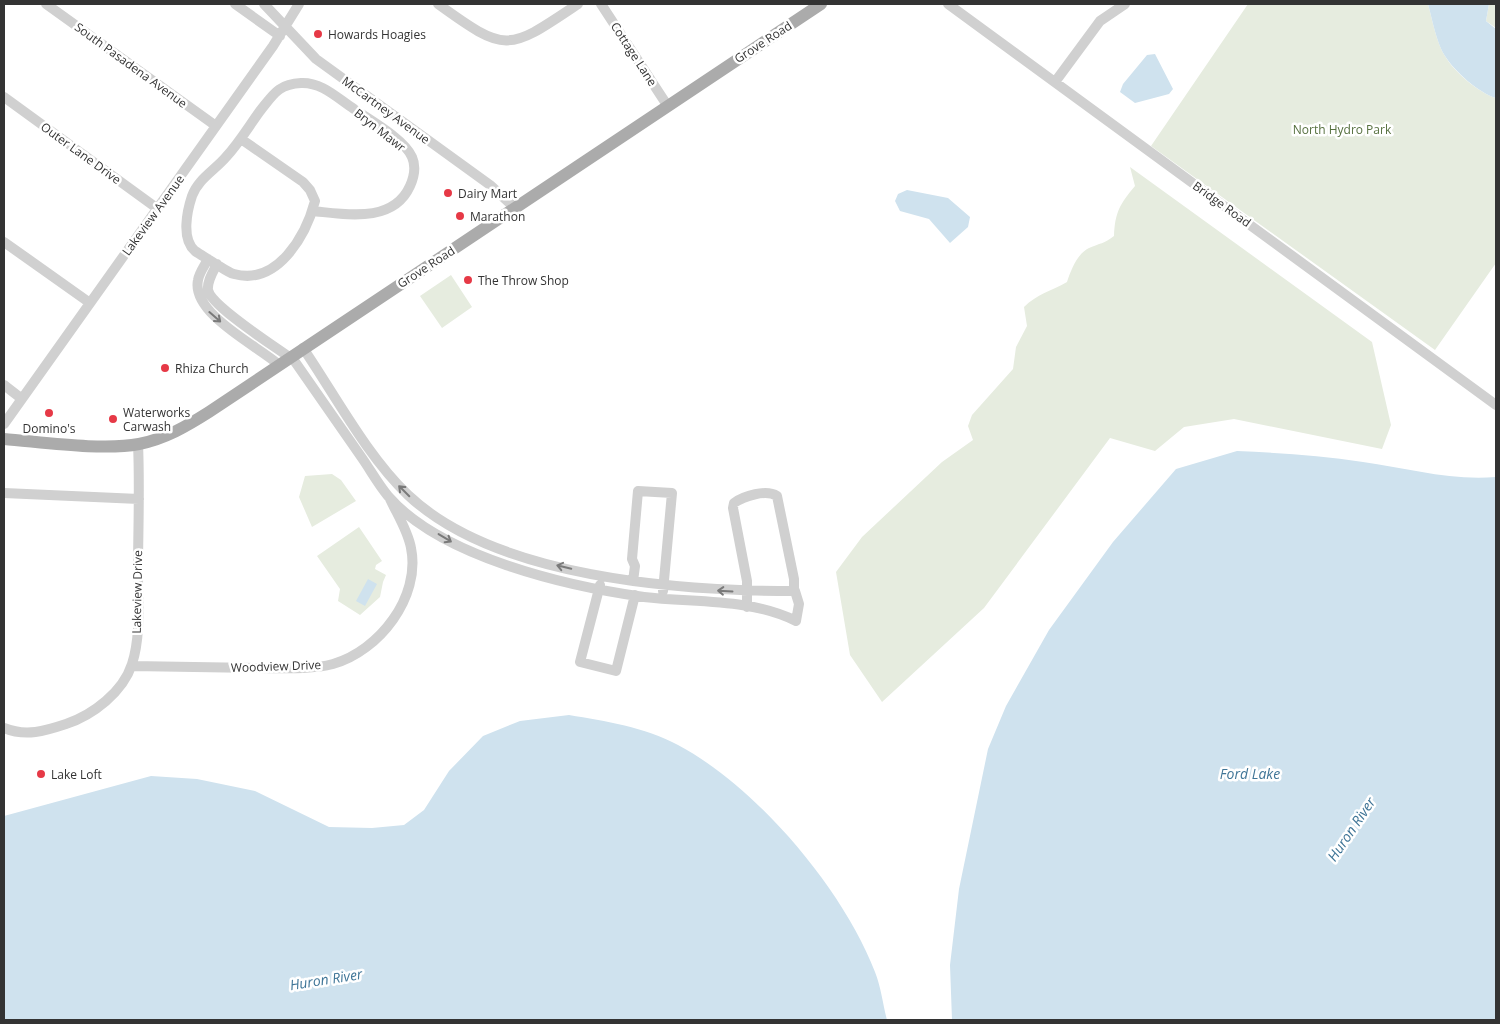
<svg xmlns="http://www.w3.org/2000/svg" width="1500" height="1024" font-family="'Open Sans',sans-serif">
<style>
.green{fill:#e6ecdf}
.water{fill:#cfe2ee}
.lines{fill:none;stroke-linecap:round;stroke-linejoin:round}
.minor{stroke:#d0d0d0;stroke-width:10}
.major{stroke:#ababab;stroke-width:12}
.oneway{stroke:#7a7a7a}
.poi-dot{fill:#e63946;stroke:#fff;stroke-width:2}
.labels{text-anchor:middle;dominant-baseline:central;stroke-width:5;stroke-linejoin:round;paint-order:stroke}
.poi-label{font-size:12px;fill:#333;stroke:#fff;text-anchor:start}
.street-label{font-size:12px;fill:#333;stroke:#fff}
.park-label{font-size:12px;fill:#56703f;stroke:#fff}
.water-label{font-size:14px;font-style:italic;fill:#3f7597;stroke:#fff}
</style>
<rect width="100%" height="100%" fill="#fff"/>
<path class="green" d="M1248,4H1428C1432,19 1437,44 1445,56C1454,72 1479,93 1496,98V263L1435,350L1151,146Z
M1489,4H1496V28L1486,21Z
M1130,167L1372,342L1391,425L1382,449L1234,419L1184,427L1155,451L1110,438L984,608L882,702L850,655L836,572L862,537L942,462L973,440L968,426L972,415L1013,369L1016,347L1027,326L1024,307C1037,294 1051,291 1067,282C1071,270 1077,254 1089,248C1100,243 1104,244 1114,236C1115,212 1120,204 1135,186Z
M451,275L472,307L442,328L420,296Z
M332,474L341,480L356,501L312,527L299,497L305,476Z
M359,527L382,561L376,565L375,569L386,575L383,582L380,597L360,615L338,601L340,589L317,556Z"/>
<path class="water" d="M1428,4H1489L1486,21L1496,29V98C1479,93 1455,72 1445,56C1437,44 1432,19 1428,4Z
M1155,54L1173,89L1169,94L1135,103L1120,92L1123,84L1147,55Z
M907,190L948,198L970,217L968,227L950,243L929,219L900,211L895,201L898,194Z
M1237,451C1279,453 1321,455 1363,462C1407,468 1451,481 1496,477V1020H952L950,965L959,889L988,749L1006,706L1049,630L1113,542L1176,469Z
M368,579L377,584L365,606L356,601Z
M569,715C606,721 644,727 678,745C757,787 843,889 875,972C881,987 883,1005 887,1020H4V816L151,776L197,779L255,791L329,827L372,828L404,825L424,810L449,771L483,736L520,721Z"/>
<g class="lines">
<path class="minor" d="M46,4L216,126
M235,4L280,36
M264,4L316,59L490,185L515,208
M438,4C507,54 508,51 578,4
M601,4L667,105
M948,4L1496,405
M1055,82L1100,21L1125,4
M4,97L158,209
M241,139L303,182L310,190L315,201C306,235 278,286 234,274C227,272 220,266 214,263C208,259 201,255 195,251C181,239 187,211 192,196C198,179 215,170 226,157C239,143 249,126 260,111C273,95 278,84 301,83C322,82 337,98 354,109C370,120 404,139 412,157C416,166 414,177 410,186C393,224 345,214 312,211
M4,242L90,303
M208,259C205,265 199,273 198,280C191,313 256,345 278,364
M217,264C213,272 207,281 208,290C211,306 274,346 289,357
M291,356C315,390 338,424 362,458C371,471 378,484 388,496C441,557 566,586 644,597C693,603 750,598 796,621L799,604L795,591C679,591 496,578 408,495C367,456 335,395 303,348
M4,385L22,399
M4,424L273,46L299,4
M4,493L139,499
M633,581L635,566L632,559L638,491L672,493L663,591
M600,585L580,662L616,671L635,595
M747,607V581L733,508L734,503C744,496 766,489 777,496L794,579V591
M132,666C173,667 215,667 257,668C280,668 311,670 333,664C379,651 421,597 411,548C408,531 397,514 390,499
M4,728C26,737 45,731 66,724C93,715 123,692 132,664C141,636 138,603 138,574C138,530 140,487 138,444"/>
<path class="major" d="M4,439C42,442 103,451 139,444C165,439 187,426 209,412L821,4"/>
</g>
<defs><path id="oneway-shaft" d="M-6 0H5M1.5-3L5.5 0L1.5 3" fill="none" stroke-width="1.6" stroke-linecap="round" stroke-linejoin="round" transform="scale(1.25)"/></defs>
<g class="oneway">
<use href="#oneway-shaft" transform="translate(215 317) rotate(41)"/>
<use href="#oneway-shaft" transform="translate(404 491) rotate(-135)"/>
<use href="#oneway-shaft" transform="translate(445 538) rotate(31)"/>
<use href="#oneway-shaft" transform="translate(564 567) rotate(-166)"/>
<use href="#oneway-shaft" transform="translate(725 591) rotate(-177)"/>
</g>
<g class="poi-dot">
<circle cx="318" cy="34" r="5"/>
<circle cx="448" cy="193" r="5"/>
<circle cx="460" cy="216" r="5"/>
<circle cx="468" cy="280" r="5"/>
<circle cx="165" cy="368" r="5"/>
<circle cx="49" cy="413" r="5"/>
<circle cx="113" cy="419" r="5"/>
<circle cx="41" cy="774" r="5"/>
</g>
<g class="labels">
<g class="poi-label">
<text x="328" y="34">Howards Hoagies</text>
<text x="458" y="193">Dairy Mart</text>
<text x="470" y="216">Marathon</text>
<text x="478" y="280">The Throw Shop</text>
<text x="175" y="368">Rhiza Church</text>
<text x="123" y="412">Waterworks<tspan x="123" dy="14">Carwash</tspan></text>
<text x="49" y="428" text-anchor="middle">Domino's</text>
<text x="51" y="774">Lake Loft</text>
</g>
<g class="street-label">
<text transform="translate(763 42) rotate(-33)">Grove Road</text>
<text transform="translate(634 54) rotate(57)">Cottage Lane</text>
<text transform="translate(131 65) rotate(36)">South Pasadena Avenue</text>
<text transform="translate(386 110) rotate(36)">McCartney Avenue</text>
<text transform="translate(380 130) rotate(38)">Bryn Mawr</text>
<text transform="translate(81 153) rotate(36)">Outer Lane Drive</text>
<text transform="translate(1222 204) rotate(36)">Bridge Road</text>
<text transform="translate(153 215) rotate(-54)">Lakeview Avenue</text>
<text transform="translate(426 267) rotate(-33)">Grove Road</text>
<text transform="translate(137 592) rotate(-89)">Lakeview Drive</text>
<text transform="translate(276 666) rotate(-2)">Woodview Drive</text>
</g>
<g class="park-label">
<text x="1342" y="129">North Hydro Park</text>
</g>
<g class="water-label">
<text x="1250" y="773">Ford Lake</text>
<text transform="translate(1351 829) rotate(-56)">Huron River</text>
<text transform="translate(326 979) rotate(-9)">Huron River</text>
</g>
</g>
<rect width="1500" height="1024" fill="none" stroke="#333333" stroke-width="10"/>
</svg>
